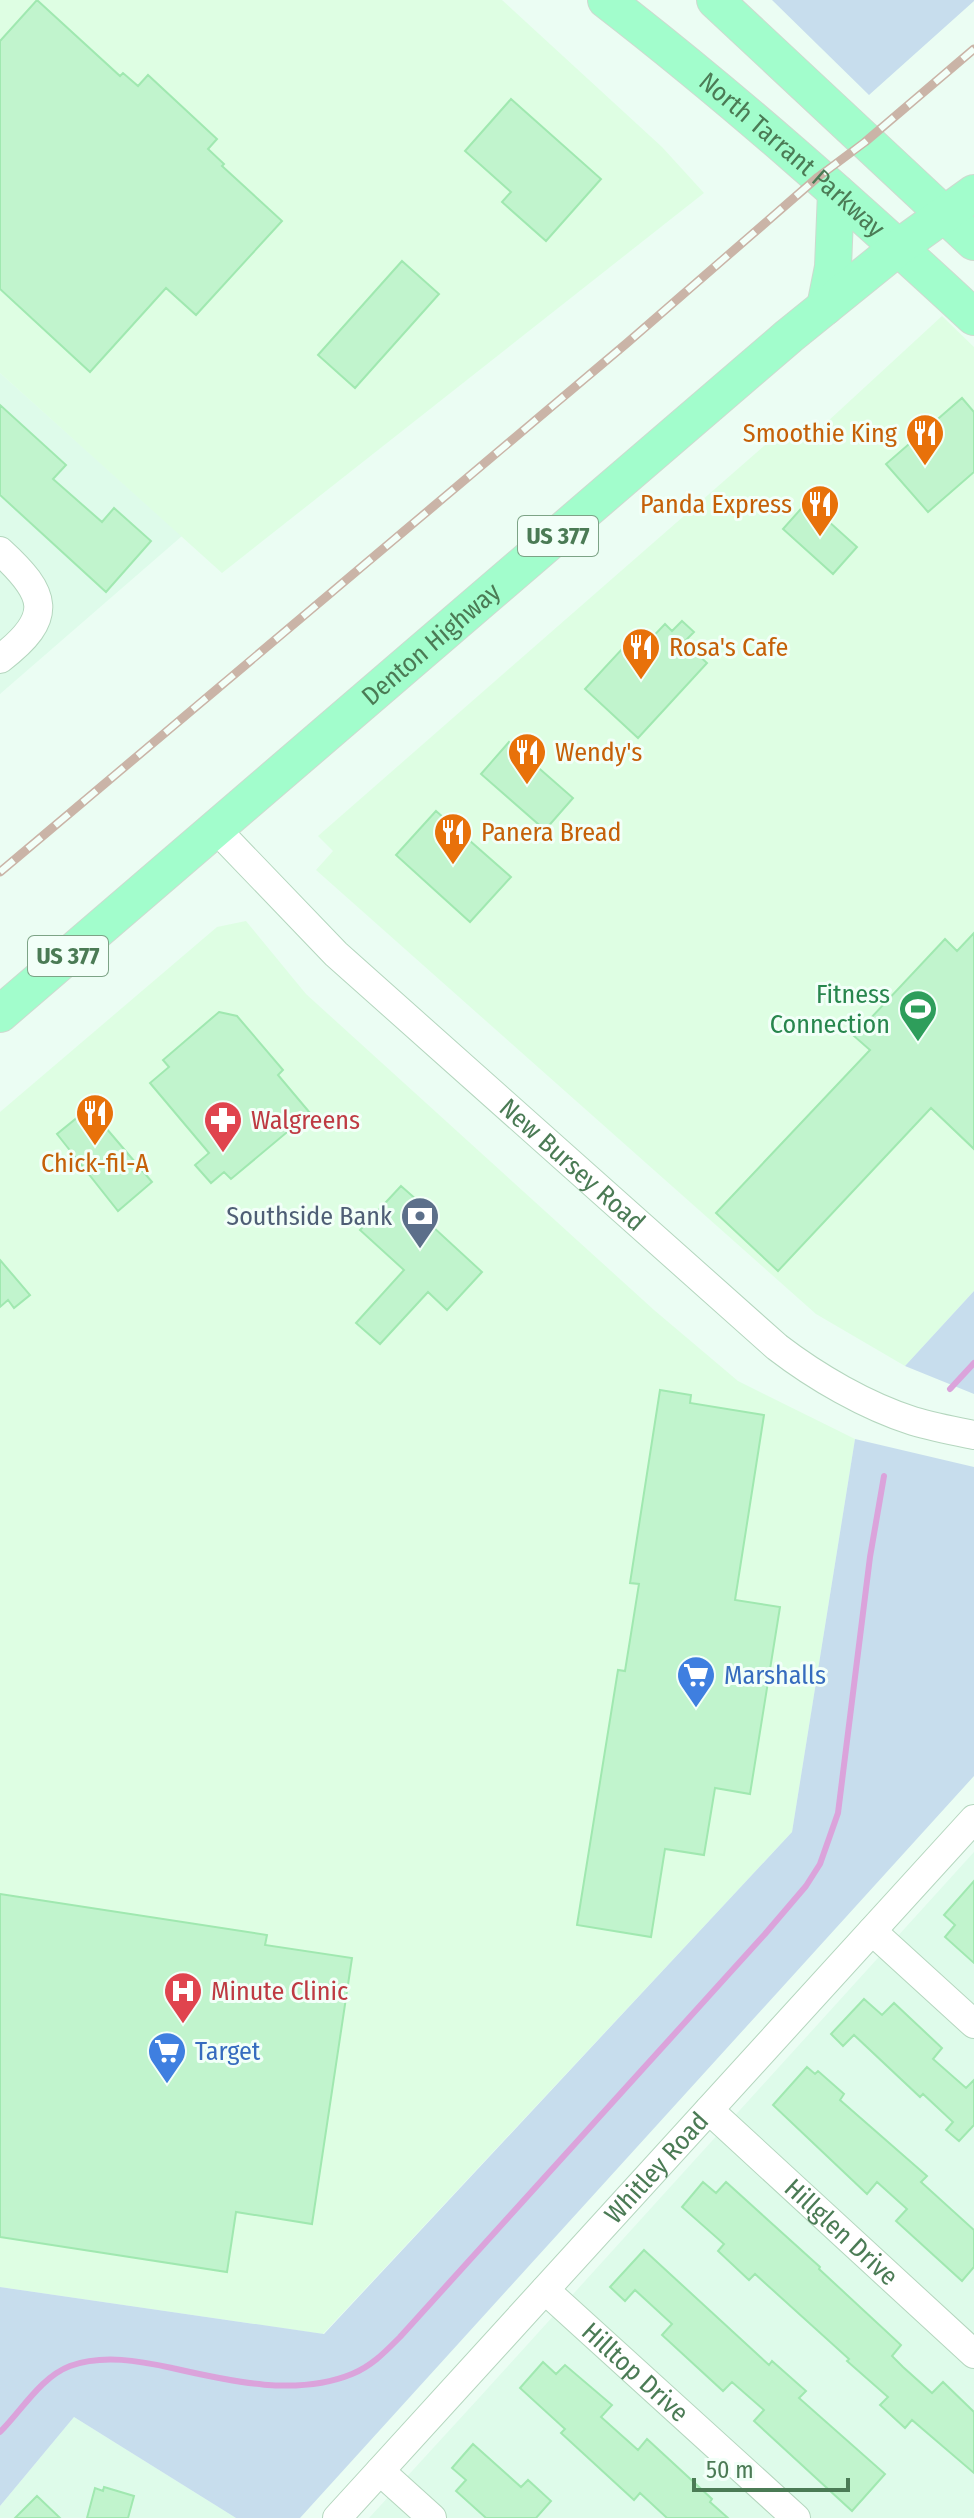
<svg xmlns="http://www.w3.org/2000/svg" width="974" height="2518" font-family="'Fira Sans Condensed',sans-serif">
<style>
.residential{fill:#defbea}
.commercial{fill:#defee3}
.green{fill:#c7dded}
.lines{fill:none;stroke-linecap:round;stroke-linejoin:round}
.stream{stroke:#dba3db;stroke-width:6}
.building{fill:#c1f4cd;stroke:#a0e8b0;stroke-width:2}
.minor-casing{stroke:#b4d6be;stroke-width:30}
.major-casing{stroke:#cddacf;stroke-width:38}
.minor{stroke:#fff;stroke-width:28}
.major{stroke:#a2fdcc;stroke-width:36}
.rail-casing{stroke:#cab4a7;stroke-width:9}
.rail{stroke:#f2fff8;stroke-width:6;stroke-dasharray:18;stroke-linecap:butt}
.labels{text-anchor:middle;dominant-baseline:central;stroke-width:6;stroke-linejoin:round;paint-order:stroke}
.shield{fill:#f2fff8;stroke:#7da386;stroke-width:2}
.shield-label{font-size:24px;font-weight:bold;fill:#4b7b55}
.street-label{font-size:26px;fill:#4b7b55;stroke:#f2fff8}
.food-label{font-size:26px;fill:#c56008;stroke:#f2fff8;text-anchor:start}
.leisure-label{font-size:26px;fill:#27864d;stroke:#f2fff8;text-anchor:end}
.health-label{font-size:26px;fill:#be3a42;stroke:#f2fff8;text-anchor:start}
.service-label{font-size:26px;fill:#4e5e75;stroke:#f2fff8;text-anchor:end}
.shop-label{font-size:26px;fill:#366cbe;stroke:#f2fff8;text-anchor:start}
</style>
<rect width="100%" height="100%" fill="#ebfdf3"/>
<path class="residential" d="M0,373L182,536L0,694Z
M974,1852V2518H369L478,2399Z
M74,2417L236,2518H0V2506Z"/>
<path class="commercial" d="M0,0H502L662,147L704,193L222,573L0,373Z
M942,316L974,347V1291L905,1366L816,1314L316,870L333,851L318,836L780,432L814,434Z
M246,921L306,994L654,1310L738,1381L855,1439L792,1832L323,2334L0,2287V1112L217,927Z"/>
<path class="green" d="M772,0H974V1L869,95Z
M974,1291V1394L905,1366Z
M855,1439L974,1467V1776L300,2518H236L74,2417L0,2506V2287L324,2334L792,1832Z"/>
<g class="lines">
<path class="stream" d="M950,1389L974,1363
M0,2432C22,2410 41,2377 70,2366C103,2354 140,2361 172,2368C229,2381 296,2397 352,2374C372,2366 386,2351 400,2337L765,1934L806,1886L820,1864L838,1813L870,1557L884,1476"/>
</g>
<path class="building" d="M37,0L120,76L123,73L138,86L148,75L217,139L208,149L224,164L222,166L282,221L196,315L166,288L90,372L0,289V41Z
M511,99L601,179L546,241L502,202L511,192L465,151Z
M402,261L439,294L355,388L318,355Z
M962,398L974,412V472L928,512L886,464Z
M0,405L66,465L53,479L102,522L114,508L151,541L106,592L0,495Z
M807,502L857,547L833,574L783,529Z
M682,621L694,632L684,642L707,663L638,738L585,689L634,636L645,645L665,624L672,631Z
M509,742L573,798L545,830L481,774Z
M436,811L511,877L470,922L396,855Z
M974,933V1149L931,1108L778,1271L716,1213L870,1050L854,1036L945,939L957,951Z
M219,1012L237,1016L283,1070L278,1075L310,1113L231,1179L224,1172L211,1183L195,1165L209,1153L150,1083L169,1067L163,1060Z
M89,1108L152,1182L118,1211L57,1134Z
M401,1186L426,1208L420,1215L482,1272L447,1310L428,1292L380,1344L356,1323L404,1270L360,1230Z
M0,1260L30,1295L14,1308L8,1300L0,1307Z
M660,1390L691,1395L690,1403L764,1415L735,1600L780,1607L750,1794L715,1788L704,1855L665,1849L651,1937L577,1925L618,1670L625,1671L639,1584L630,1583Z
M974,1881V1963L945,1937L955,1925L944,1915Z
M0,1894L267,1935L265,1945L352,1958L312,2224L236,2212L227,2272L0,2237Z
M864,1999L882,2015L894,2003L942,2048L933,2059L966,2088L974,2080V2125L959,2141L946,2130L953,2122L923,2094L920,2097L854,2035L843,2046L831,2034Z
M807,2067L815,2074L818,2071L844,2094L840,2100L927,2176L921,2182L974,2230V2267L962,2281L896,2221L907,2209L877,2182L867,2194L773,2105Z
M703,2182L716,2193L726,2182L820,2267L819,2269L901,2345L892,2356L903,2367L932,2393L943,2382L974,2412V2473L912,2420L905,2428L880,2405L888,2397L847,2361L849,2359L755,2274L749,2280L718,2251L724,2244L682,2207Z
M644,2250L769,2365L772,2361L806,2391L799,2398L885,2474L852,2511L754,2421L764,2410L732,2382L723,2391L662,2335L672,2324L635,2290L625,2301L610,2287Z
M543,2362L556,2374L565,2365L612,2405L601,2417L638,2450L647,2439L712,2499L710,2502L728,2518H667L640,2493L634,2500L561,2433L565,2429L520,2388Z
M473,2444L521,2487L528,2480L551,2501L536,2518H486L456,2491L466,2480L452,2468Z
M104,2487L134,2496L128,2518H87L95,2488L103,2491Z
M37,2496L60,2518H15Z"/>
<g class="lines">
<g class="minor-casing">
<g id="minor">
<path d="M0,551C47,594 55,617 0,659"/>
<path id="s1" d="M216,829L336,954L777,1347C816,1377 866,1406 913,1421C933,1427 954,1431 974,1435"/>
<path d="M872,1931L974,2024"/>
<path id="s2" d="M709,2110L974,2354"/>
<path id="s3" d="M545,2290L796,2518"/>
<path d="M380,2471L432,2518"/>
<path id="s4" d="M337,2518L974,1819"/>
</g>
</g>
<g class="major-casing">
<g id="major">
<path id="s5" d="M606,0C734,99 855,207 974,317"/>
<path d="M715,0L974,242"/>
<path d="M825,307L833,267L836,192"/>
<path id="s6" d="M0,1014L789,336L899,247L974,193"/>
</g>
</g>
<use href="#minor" class="minor"/>
<use href="#major" class="major"/>
<g class="rail-casing">
<path id="rail" d="M0,872L627,343L818,177L865,142L974,49"/>
</g>
<use href="#rail" class="rail"/>
</g>
<defs>
<g id="restaurant-pin" transform="scale(2)"><path d="M0 17L-7.5 6A9.5 9.5 0 1 1 7.5 6Z" fill="#e8710a" stroke="#f2fff8"/><path d="M-5-6h1v4h1v-4h1v4h1v-4h1v5L-1.5 .5V6h-2V.5L-5-1ZM5-6V6H3V1.5H1.5Q1.5-4 5-6Z" fill="#fff"/></g>
<g id="stadium-pin" transform="scale(2)"><path d="M0 17L-7.5 6A9.5 9.5 0 1 1 7.5 6Z" fill="#2e9e5b" stroke="#f2fff8"/><path d="M0-5a6.5 5 0 1 0 0 10a6.5 5 0 1 0 0-10ZM-3.5-1.8h7v3.6h-7Z" fill="#fff"/></g>
<g id="pharmacy-pin" transform="scale(2)"><path d="M0 17L-7.5 6A9.5 9.5 0 1 1 7.5 6Z" fill="#e0444e" stroke="#f2fff8"/><path d="M-2-6h4v4h4v4h-4v4h-4v-4h-4v-4h4Z" fill="#fff"/></g>
<g id="bank-pin" transform="scale(2)"><path d="M0 17L-7.5 6A9.5 9.5 0 1 1 7.5 6Z" fill="#5c6f8a" stroke="#f2fff8"/><path d="M-6-4H6V4H-6ZM0-2.3a2.3 2.3 0 1 0 0 4.6a2.3 2.3 0 1 0 0-4.6Z" fill="#fff"/></g>
<g id="supermarket-pin" transform="scale(2)"><path d="M0 17L-7.5 6A9.5 9.5 0 1 1 7.5 6Z" fill="#3f7fe0" stroke="#f2fff8"/><path d="M-6-5.5h2.5l.6 2H6L4.5 2H-2.5L-4.4-4H-6ZM-1.5 3.2a1.3 1.3 0 1 0 .1 0ZM3 3.2a1.3 1.3 0 1 0 .1 0Z" fill="#fff"/></g>
<g id="hospital-pin" transform="scale(2)"><path d="M0 17L-7.5 6A9.5 9.5 0 1 1 7.5 6Z" fill="#e0444e" stroke="#f2fff8"/><path d="M-5-5h3v3.5h4V-5h3V5h-3V1.5h-4V5h-3Z" fill="#fff"/></g>
</defs>
<g fill-rule="evenodd">
<use href="#restaurant-pin" x="925" y="433"/>
<use href="#restaurant-pin" x="820" y="504"/>
<use href="#restaurant-pin" x="641" y="647"/>
<use href="#restaurant-pin" x="527" y="752"/>
<use href="#restaurant-pin" x="453" y="832"/>
<use href="#stadium-pin" x="918" y="1009"/>
<use href="#restaurant-pin" x="95" y="1113"/>
<use href="#pharmacy-pin" x="223" y="1120"/>
<use href="#bank-pin" x="420" y="1216"/>
<use href="#supermarket-pin" x="696" y="1675"/>
<use href="#hospital-pin" x="183" y="1991"/>
<use href="#supermarket-pin" x="167" y="2051"/>
</g>
<g class="labels">
<g class="shield">
<rect x="518" y="516" width="80" height="40" rx="6"/>
<rect x="28" y="936" width="80" height="40" rx="6"/>
</g>
<g class="shield-label">
<text x="558" y="536">US 377</text>
<text x="68" y="956">US 377</text>
</g>
<g class="street-label">
<text stroke="none"><textPath href="#s5" startOffset="242">North Tarrant Parkway</textPath></text>
<text stroke="none"><textPath href="#s6" startOffset="568">Denton Highway</textPath></text>
<text stroke="none"><textPath href="#s1" startOffset="490">New Bursey Road</textPath></text>
<text stroke="none"><textPath href="#s4" startOffset="474">Whitley Road</textPath></text>
<text stroke="none"><textPath href="#s2" startOffset="180">Hillglen Drive</textPath></text>
<text stroke="none"><textPath href="#s3" startOffset="122">Hilltop Drive</textPath></text>
</g>
<g class="food-label">
<text x="897" y="433" text-anchor="end">Smoothie King</text>
<text x="792" y="504" text-anchor="end">Panda Express</text>
<text x="669" y="647">Rosa's Cafe</text>
<text x="555" y="752">Wendy's</text>
<text x="481" y="832">Panera Bread</text>
<text x="95" y="1163" text-anchor="middle">Chick-fil-A</text>
</g>
<g class="leisure-label">
<text x="890" y="994">Fitness<tspan x="890" dy="30">Connection</tspan></text>
</g>
<g class="health-label">
<text x="251" y="1120">Walgreens</text>
<text x="211" y="1991">Minute Clinic</text>
</g>
<g class="service-label">
<text x="392" y="1216">Southside Bank</text>
</g>
<g class="shop-label">
<text x="724" y="1675">Marshalls</text>
<text x="195" y="2051">Target</text>
</g>
</g>
<path d="M694 2478v12h154v-12" fill="none" stroke="#4b7b55" stroke-width="4"/>
<text x="706" y="2478" font-size="24" fill="#4b7b55" stroke="#f2fff8" stroke-width="6" paint-order="stroke">50 m</text>
</svg>
